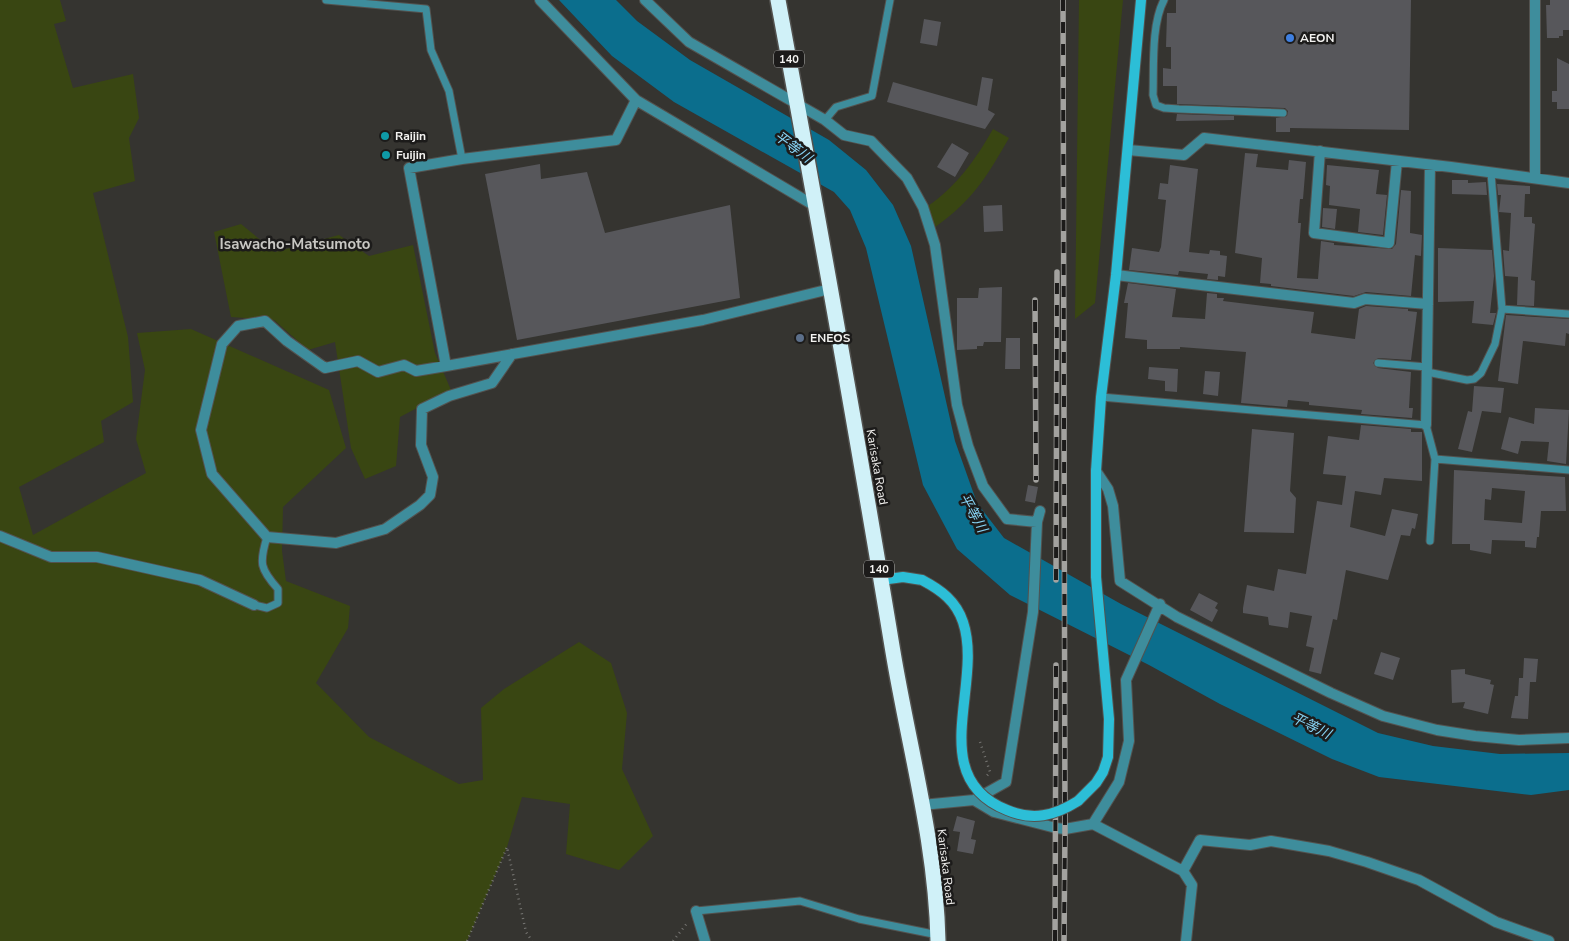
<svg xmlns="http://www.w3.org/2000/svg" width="1569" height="941" font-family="'Nunito Sans','Noto Sans JP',sans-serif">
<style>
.green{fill:#394612}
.water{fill:#0b6e8d}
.building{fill:#57575b;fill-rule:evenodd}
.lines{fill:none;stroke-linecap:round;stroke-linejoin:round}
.lane-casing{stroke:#53524f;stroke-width:9}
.street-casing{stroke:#53524f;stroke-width:12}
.secondary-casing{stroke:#53524f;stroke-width:12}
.highway-casing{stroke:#53524f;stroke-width:18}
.path{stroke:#777673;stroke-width:2.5;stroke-dasharray:1 4;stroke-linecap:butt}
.lane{stroke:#3e8d9c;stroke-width:7}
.street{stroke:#3e8d9c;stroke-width:10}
.secondary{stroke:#2cbed7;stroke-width:10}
.highway{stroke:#d0f1f8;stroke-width:15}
.rail-casing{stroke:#a3a29f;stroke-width:5.5}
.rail{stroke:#1c1b1a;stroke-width:4;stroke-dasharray:11;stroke-linecap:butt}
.secondary-bridge-casing{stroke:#53524f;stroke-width:12;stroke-linecap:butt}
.secondary-bridge{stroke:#2cbed7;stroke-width:10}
.shop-dot{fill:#3f7fe0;stroke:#1c1b1a;stroke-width:2}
.culture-dot{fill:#0f9aa8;stroke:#1c1b1a;stroke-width:2}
.service-dot{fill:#5c6f8a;stroke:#1c1b1a;stroke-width:2}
.labels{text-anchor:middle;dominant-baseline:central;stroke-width:5;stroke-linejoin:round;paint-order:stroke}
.shield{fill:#1c1b1a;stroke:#b2b2b0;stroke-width:1}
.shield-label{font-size:11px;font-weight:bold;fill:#f3f2f0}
.poi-label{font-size:12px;font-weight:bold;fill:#f3f2f0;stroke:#1c1b1a;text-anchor:start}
.street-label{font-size:12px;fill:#f3f2f0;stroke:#1c1b1a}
.water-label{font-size:14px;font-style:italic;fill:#86d2f3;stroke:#1c1b1a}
.quarter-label{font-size:15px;font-weight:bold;fill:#c8c7c3;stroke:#1c1b1a}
</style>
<rect width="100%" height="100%" fill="#353430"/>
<path class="green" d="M0,0H60L66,21L54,24L73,88L133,74L139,118L129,138L135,181L93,193L128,337L133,402L101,421L104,442L19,487L33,535L146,473L136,439L145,370L137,333L191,329L329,390L346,448L283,507L282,551L286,581L350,606L348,628L316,683L369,737L459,784L483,780L481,708L504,689L579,642L611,663L627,713L622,769L653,836L619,870L566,854L570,804L522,797L507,847L467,941H0Z
M1079,0H1123L1095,303L1075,319Z
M993,129L1009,138C986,178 973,200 934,228L928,206C957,186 976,159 993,129Z
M241,224L275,252L339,235L369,256L413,245L435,353L451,390L400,417L396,466L365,479L351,448L335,342L308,350L274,320L231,317L214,232Z"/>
<path class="water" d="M559,0H616L637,21L690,60L829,140L866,170L893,205L911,246L955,441L977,503L1004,538L1121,604L1378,733L1433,746L1500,754L1569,753V790L1531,795L1379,777L1332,759L1220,704L1149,665L1010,595L957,549L923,485L866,248L850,210L834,192L674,102L612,56Z"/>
<path class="building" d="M1176,0H1411L1409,130L1290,128V132H1276V118L1287,116L1288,111L1285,108L1177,104V86H1163V68L1171,69V47H1166L1167,13H1176Z
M1550,0H1569V30H1563V36H1559V38H1547L1546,5H1550Z
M924,19L941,22L937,46L920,43Z
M1557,58L1569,64V109H1557V102H1552V91H1557Z
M982,77L993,79L988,110L995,114L985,129L887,102L893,82L977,106Z
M1177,114L1234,116V120L1176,121Z
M952,143L969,153L955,177L937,167Z
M1245,153L1258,154L1256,167L1288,170L1289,160L1306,162L1303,199H1300L1298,223H1301L1297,278L1318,279L1321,241L1334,243V245L1392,249L1396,244L1401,190L1411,191L1410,233L1422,235L1421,256L1415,255L1411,296L1366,292L1354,296L1271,286V284L1260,283L1262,258L1235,253Z
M540,164L541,179L587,172L605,233L730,205L740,298L517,340L485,174Z
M1170,165L1198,169L1189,252L1209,254L1210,250L1220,251V255L1227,256L1225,277L1218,276V280L1207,279L1208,274L1179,271L1178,275L1129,270L1132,248L1159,252L1161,247L1166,200L1158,199L1160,183L1168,184Z
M1327,165L1379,170L1376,194L1387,195L1383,235L1358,232L1360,209L1329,205L1330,186L1326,185Z
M1452,180H1468V183L1486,182L1487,195L1452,194Z
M1497,184L1530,186V194H1525L1524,217H1532V223L1535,224L1531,280L1535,281L1534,306L1517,305L1518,277L1505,276L1503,250L1509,251L1511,213L1499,212L1501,195H1498Z
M1002,205L1003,231L984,232L983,206Z
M1323,208L1337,209L1335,229L1322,227Z
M1438,248L1492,250L1494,276L1490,313H1496L1493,325L1472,323L1474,301L1438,302Z
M1128,283L1176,289L1172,317L1205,319L1207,293L1217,294V298H1224L1223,301L1314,312L1311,333L1355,339L1359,309L1366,306L1408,309V311L1417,312L1411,360L1378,358L1373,363L1378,368L1411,372L1409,408H1413L1412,418L1361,414L1362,410L1309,405V402L1288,400L1287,407L1241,403L1246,352L1180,347V349H1147V340L1125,338L1128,303H1124Z
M1002,287L1001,342H984L983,346H977V349L957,350V298H978L979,288Z
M1506,315L1569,319V334L1566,333L1565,346L1523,341L1518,384L1498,381Z
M1006,338H1020V369H1005Z
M1149,367L1178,369L1177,392L1165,391V381L1148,379Z
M1205,371L1220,372L1218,396L1203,394Z
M1474,386L1504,388L1501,413L1482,411L1472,452L1458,449L1468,411L1472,412Z
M1535,408L1569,410L1566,464L1547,461L1549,442L1521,441L1518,454L1501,449L1509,417L1534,424Z
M1361,425L1411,429V432H1422V481L1384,478L1381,495L1355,491L1350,527L1385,536L1392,509L1418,514L1415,529L1412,528L1410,536L1401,535L1388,580L1346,570L1337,620L1333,619L1321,674L1309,671L1314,648L1306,646L1312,616L1290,612L1288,628L1269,625L1268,617L1243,613V608L1247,585L1274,591L1278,569L1306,574L1317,501L1342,505L1346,476L1323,474L1328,436L1359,440Z
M1252,429L1294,433L1290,491L1296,498L1294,533L1244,532Z
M1454,470L1565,477L1566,511H1541L1539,537H1537L1536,548L1525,547V541L1492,540L1491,554L1470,550V544H1452ZM1492,488L1525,491L1522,523L1484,520L1485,499L1491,500Z
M1028,485L1038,487L1035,503L1025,501Z
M1199,593L1218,603L1215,608L1218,610L1212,622L1190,610Z
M1381,652L1400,658L1393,680L1374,674Z
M1524,658L1538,659L1536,682H1530L1528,719L1511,718L1515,696H1518L1519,678H1523Z
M1465,669V674L1491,680L1490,684L1494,685L1488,714L1463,708L1465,702L1452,703L1451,670Z
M957,816L975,821L971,839L976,840L973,854L957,851L960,832L953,831Z"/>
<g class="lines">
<g class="lane-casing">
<path id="lane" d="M326,0L426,9L431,50L449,91L462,159
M1164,0C1151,24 1154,68 1153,95L1156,105L1164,108L1179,109L1283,113
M825,120L836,107L872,96L890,0
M1502,309L1569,314
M1378,363L1427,367
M1427,372L1467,380L1474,379L1481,373L1495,344L1502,309L1491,173
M1101,397L1426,425L1435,459L1569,470
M1430,541L1435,459
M254,605L267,608L278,603V589C260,569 259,563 267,537
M696,911L800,901L859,919L938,935"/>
</g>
<g class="street-casing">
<path id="street" d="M540,0L636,100L815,206
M645,0L689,42L825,120L844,135L871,141L907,178L923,207L935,245L957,405L968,446L983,486L1007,519L1037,522
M1535,0V178
M1128,150L1184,155L1204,138L1451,167L1569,183
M1320,151L1314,233L1389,243L1397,161
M1116,275L1354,303L1365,299L1428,304
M512,354L492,383L449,396L422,409L421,445L433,477L430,495L420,505L385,529L336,543L267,537L212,474L201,430L222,344L238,326L265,321L287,341L325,368L358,361L378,372L404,365L416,371L446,366L703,320L830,289
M446,366L409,168L462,159L616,140L636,100
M1426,425L1430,165
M1096,471L1108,489L1113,506L1120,581L1177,617L1331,693L1383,716L1437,730L1475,736L1519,740L1569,738
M0,536L51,557H97L200,580L254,605
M974,800L994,812L1056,828L1065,829L1093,824L1119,782L1129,741L1126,680L1160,604
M922,805L974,800L1006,782L1033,612L1037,522L1040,511
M1093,824L1183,871L1192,885L1186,941
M1183,871L1200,840L1250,845L1271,841L1329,851L1367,862L1419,880L1496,922L1549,941
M696,911L705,941"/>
</g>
<g class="secondary-casing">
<path id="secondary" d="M881,580L903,577L922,580
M1078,801L1096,783L1103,772L1108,757L1109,719L1096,577V471L1101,397L1116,275L1141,0"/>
</g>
<g class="highway-casing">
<path id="highway" d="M778,0C818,217 857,434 893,652C909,748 936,843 938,941"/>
</g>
<path class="path" d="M980,742L990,772L985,778
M467,941L507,847L526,932L532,941
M673,941L688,922"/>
<use href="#lane" class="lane"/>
<use href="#street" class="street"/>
<use href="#secondary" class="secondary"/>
<use href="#highway" class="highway"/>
<g class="rail-casing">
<path id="rail" d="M1063,0L1065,829L1064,941
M1035,300L1036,480
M1056,580L1057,272
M1055,941L1056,665"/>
</g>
<use href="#rail" class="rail"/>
<g class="secondary-bridge-casing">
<path id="secondary-bridge" d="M922,580C941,590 956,601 963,622C984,684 924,777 1007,810C1033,821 1054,816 1078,801"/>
</g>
<use href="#secondary-bridge" class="secondary-bridge"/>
</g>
<circle class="shop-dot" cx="1290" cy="38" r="5"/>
<g class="culture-dot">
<circle cx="385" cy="136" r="5"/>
<circle cx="386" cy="155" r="5"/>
</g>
<circle class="service-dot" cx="800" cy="338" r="5"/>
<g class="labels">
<g class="shield">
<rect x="774" y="50.5" width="30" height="17" rx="4"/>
<rect x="864" y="560.5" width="30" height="17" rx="4"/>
</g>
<g class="shield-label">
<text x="789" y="59">140</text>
<text x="879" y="569">140</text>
</g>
<g class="poi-label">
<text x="1300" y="38">AEON</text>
<text x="395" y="136">Raijin</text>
<text x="396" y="155">Fuijin</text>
<text x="810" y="338">ENEOS</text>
</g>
<g class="street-label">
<text transform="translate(877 467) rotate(80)">Karisaka Road</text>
<text transform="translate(946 867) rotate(83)">Karisaka Road</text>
</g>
<g class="water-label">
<text transform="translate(793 147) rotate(37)">平等川</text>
<text transform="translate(973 513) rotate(61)">平等川</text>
<text transform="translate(1311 726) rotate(26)">平等川</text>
</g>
<g class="quarter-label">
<text x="295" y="244">Isawacho-Matsumoto</text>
</g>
</g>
</svg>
